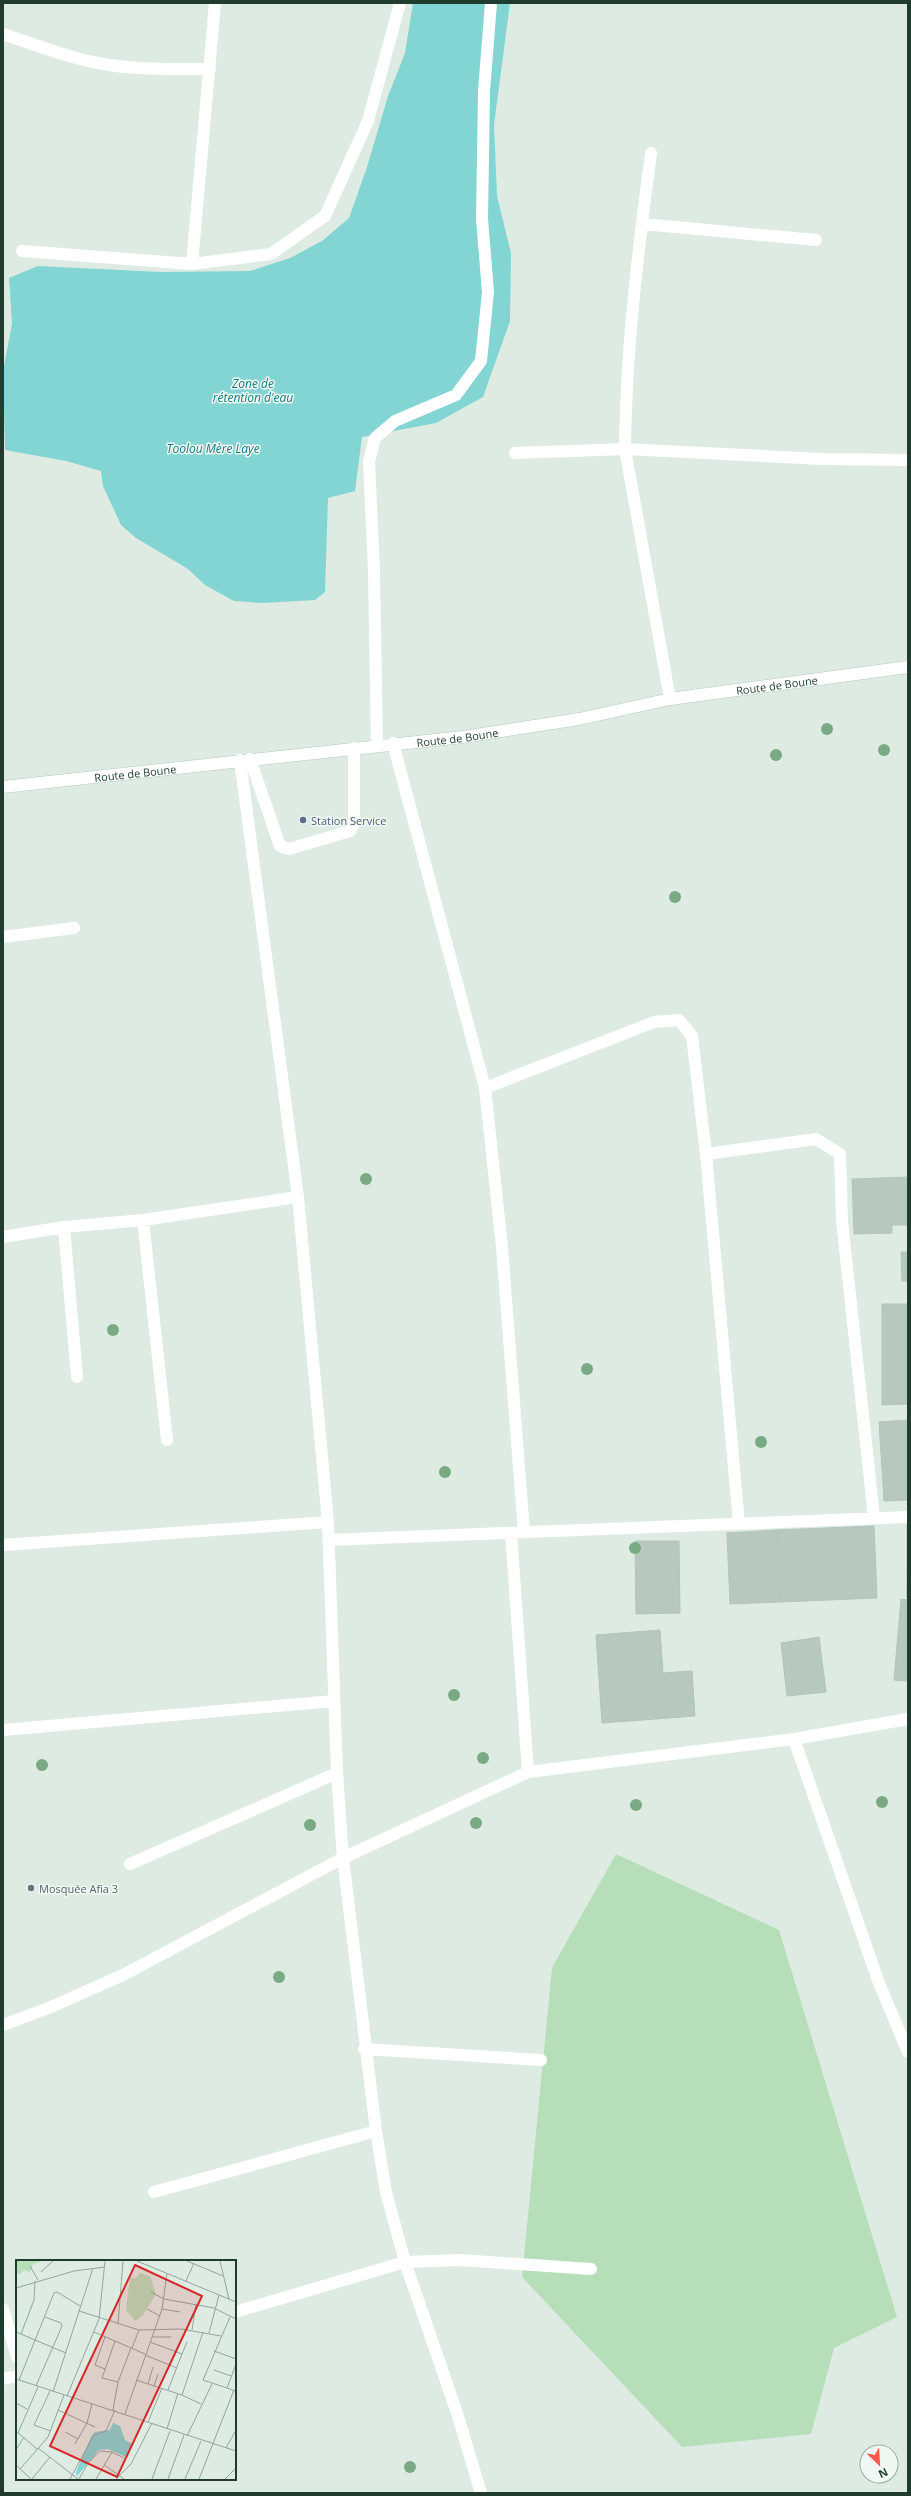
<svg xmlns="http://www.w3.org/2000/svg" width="911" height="2496" font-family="'Open Sans',sans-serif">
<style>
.green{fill:#b5deb9}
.water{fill:#82d5d2}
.building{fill:#b7c9be;stroke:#b1c5b9}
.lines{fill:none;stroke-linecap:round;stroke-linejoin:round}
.secondary-casing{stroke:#b1ccbd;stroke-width:13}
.lane{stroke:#fff;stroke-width:12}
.street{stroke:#fff;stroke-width:12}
.secondary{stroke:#fff;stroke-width:12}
.tree{fill:#79aa84}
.service-dot{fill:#5c6f8a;stroke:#eff8f2;stroke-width:1.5}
.worship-dot{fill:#6b7280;stroke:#eff8f2;stroke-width:1.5}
.labels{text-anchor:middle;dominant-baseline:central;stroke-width:3;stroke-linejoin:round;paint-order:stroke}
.street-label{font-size:11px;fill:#1f3c2f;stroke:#eff8f2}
.service-label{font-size:11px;fill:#4e5e75;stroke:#eff8f2;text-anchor:start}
.worship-label{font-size:11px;fill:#5b616d;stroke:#eff8f2;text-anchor:start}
.water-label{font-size:12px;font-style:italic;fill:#157b7a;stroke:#eff8f2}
.inset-road{fill:none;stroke:#92a59b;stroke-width:1}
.view{fill:#d62828;fill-opacity:0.15;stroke:#d62828;stroke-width:2}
.inset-edge{fill:none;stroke:#1f3c2f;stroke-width:2}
</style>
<rect width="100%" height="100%" fill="#deebe3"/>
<path class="green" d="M616,1854L779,1930L897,2317L834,2348L811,2434L682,2447L522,2277L552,1968Z"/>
<path class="water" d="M413,3H510L494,125L497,196L511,253L510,321L483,397L436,423L362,437L355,491L328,498L325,592L315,600L263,603L234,601L205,585L188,569L136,538L121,525L103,486L101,471L66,461L5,450L3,371L12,324L9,278L38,266L161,272L250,271L290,258L322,241L349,218L367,167L388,96L405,53Z"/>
<path class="building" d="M908,1177V1225H892V1233L854,1234L852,1179Z
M901,1252H908V1281H902Z
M882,1304H908V1404L882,1405Z
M908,1420V1500L884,1501L879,1422Z
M907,1525H908L907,1598Z
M874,1526L877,1598L780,1602L777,1530Z
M777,1530L780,1602L730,1604L727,1533Z
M635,1541H679L680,1613L636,1614Z
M901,1599L908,1600V1681L894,1680Z
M660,1630L663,1673L692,1671L695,1716L602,1723L596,1635Z
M819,1637L826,1692L787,1696L781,1643Z"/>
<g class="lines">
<g class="secondary-casing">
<g id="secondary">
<path id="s1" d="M3,787L463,737L579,719L670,699L908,667"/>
</g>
</g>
<path class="lane" d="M250,759L280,846L289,849L350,831L354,824V748"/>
<path class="street" d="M3,34C36,45 69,58 103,64C138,70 175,69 210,69
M651,153C638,251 626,350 625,449L670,699
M642,224L816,240
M22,251L192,264L271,254L325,216L368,121L400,3
M192,264L215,3
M515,453L625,449L822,459L908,460
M393,743L485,1088L502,1247L524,1532
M377,745L374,570L369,462L375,438L395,421L456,395L481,361L488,292L482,219L484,91L491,3
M240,760L298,1197L328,1522L337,1773L343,1858L376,2131L386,2192L405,2262L457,2413L481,2493
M3,937L74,928
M485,1088L654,1022L679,1020L692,1036L706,1154L739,1524
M706,1154L816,1139L840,1154L842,1221L874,1517
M143,1220L167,1440
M64,1227L77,1377
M3,1237L64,1227L143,1220L298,1197
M511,1533L528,1772
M328,1540L908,1517
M3,1545L328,1522
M3,1730L334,1701
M794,1739L879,1983L908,2052
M130,1864L337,1773
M3,2025L51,2007L123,1975L343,1858L528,1772L794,1739L908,1719
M364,2049L541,2060
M154,2192L376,2131
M3,2309L17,2357
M235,2312L405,2262L460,2260L591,2269
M3,2379L17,2376"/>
<use href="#secondary" class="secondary"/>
</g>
<g class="tree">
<circle cx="827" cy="729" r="6"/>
<circle cx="884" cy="750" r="6"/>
<circle cx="776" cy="755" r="6"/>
<circle cx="675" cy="897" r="6"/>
<circle cx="366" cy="1179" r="6"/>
<circle cx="113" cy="1330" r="6"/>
<circle cx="587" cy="1369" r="6"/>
<circle cx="761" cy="1442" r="6"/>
<circle cx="445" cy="1472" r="6"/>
<circle cx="635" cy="1548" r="6"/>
<circle cx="454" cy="1695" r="6"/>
<circle cx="483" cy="1758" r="6"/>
<circle cx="42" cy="1765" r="6"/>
<circle cx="882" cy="1802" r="6"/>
<circle cx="636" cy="1805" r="6"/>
<circle cx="476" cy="1823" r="6"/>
<circle cx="310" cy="1825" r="6"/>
<circle cx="279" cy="1977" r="6"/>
<circle cx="410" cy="2467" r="6"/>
</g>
<circle class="service-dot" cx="303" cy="820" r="4"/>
<circle class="worship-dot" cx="31" cy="1888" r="4"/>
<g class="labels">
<g class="street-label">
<text stroke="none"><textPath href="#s1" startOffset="781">Route de Boune</textPath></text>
<text stroke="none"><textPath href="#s1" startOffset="457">Route de Boune</textPath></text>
<text stroke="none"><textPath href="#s1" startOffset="133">Route de Boune</textPath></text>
</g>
<g class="service-label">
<text x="311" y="820">Station Service</text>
</g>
<g class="worship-label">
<text x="39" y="1888">Mosquée Afia 3</text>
</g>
<g class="water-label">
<text x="253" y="383">Zone de<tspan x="253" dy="14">rétention d'eau</tspan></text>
<text x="213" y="448">Toolou Mère Laye</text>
</g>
</g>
<g transform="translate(16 2260)">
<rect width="220" height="220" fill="#deebe3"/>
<path d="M0,1H26L17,4L14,12L8,10L4,14L0,13ZM124,13L134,16L140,34L127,55L119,61L110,50L114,18H120Z" fill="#b5deb9"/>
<path d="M97,163L104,166L109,180L116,184L110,197L92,189L83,190L61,216L60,212L75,177L79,172L94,170Z" fill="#82d5d2"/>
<path class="inset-road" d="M121,1L220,42M171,1L207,16M204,1L213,39M14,6L22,20M25,12L37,1M170,21L178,3M0,28L58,11L89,7M135,32L148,39L198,48L220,59M131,49L144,56M146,49L164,52M63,51L123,70L165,69L205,76M214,57L187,120L220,131M102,64L107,1M176,70L180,44M0,72L50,93M78,72L129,94M193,73L203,35M5,74L18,40L19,21M136,77H155M99,81L86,118L102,122M134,82L166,94L152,130M116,88L123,70M198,91L220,99M166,94L171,82M129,95L161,108M89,109L79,105L89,77M198,110L215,116M0,119L220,191M3,120L38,33L41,32L64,46M120,120L166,135L185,144M132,124L137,107M20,126L46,66L45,63L29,57M138,126L142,114M211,128L220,104M34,131L18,165L35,171M37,132L77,8M166,135L187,72M51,136L83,59L89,1M0,143L11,149M42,150L79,167M97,150L102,122L115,88M109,154L146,49L151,13M132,162L146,128M151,169L162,133M0,171L21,189M49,172L62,179M2,173L22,127M171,176L196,124M59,184L71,163L76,144M22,188L62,219M210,188L220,170M0,190L8,177M0,205L15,219M88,205L108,219M4,209L32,177L48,135M16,219L34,197M54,219L78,175L90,171L99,150M63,219L72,203L84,191L96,192L108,198M80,219L96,192M100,219L115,204L136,163M136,219L154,171M152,219L168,175M169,219L185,181M183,219L218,130M209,219L220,208"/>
<path class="view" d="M119,5L186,36L101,217L34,186Z"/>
<rect width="220" height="220" class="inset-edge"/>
</g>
<rect width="911" height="2496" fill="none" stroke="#1f3c2f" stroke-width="8"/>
<g transform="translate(879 2464) rotate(155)"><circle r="19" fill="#eff8f2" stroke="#9cada4"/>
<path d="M0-3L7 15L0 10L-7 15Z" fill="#fb574c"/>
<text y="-6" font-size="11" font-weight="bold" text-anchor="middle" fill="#1f3c2f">N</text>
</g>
</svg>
